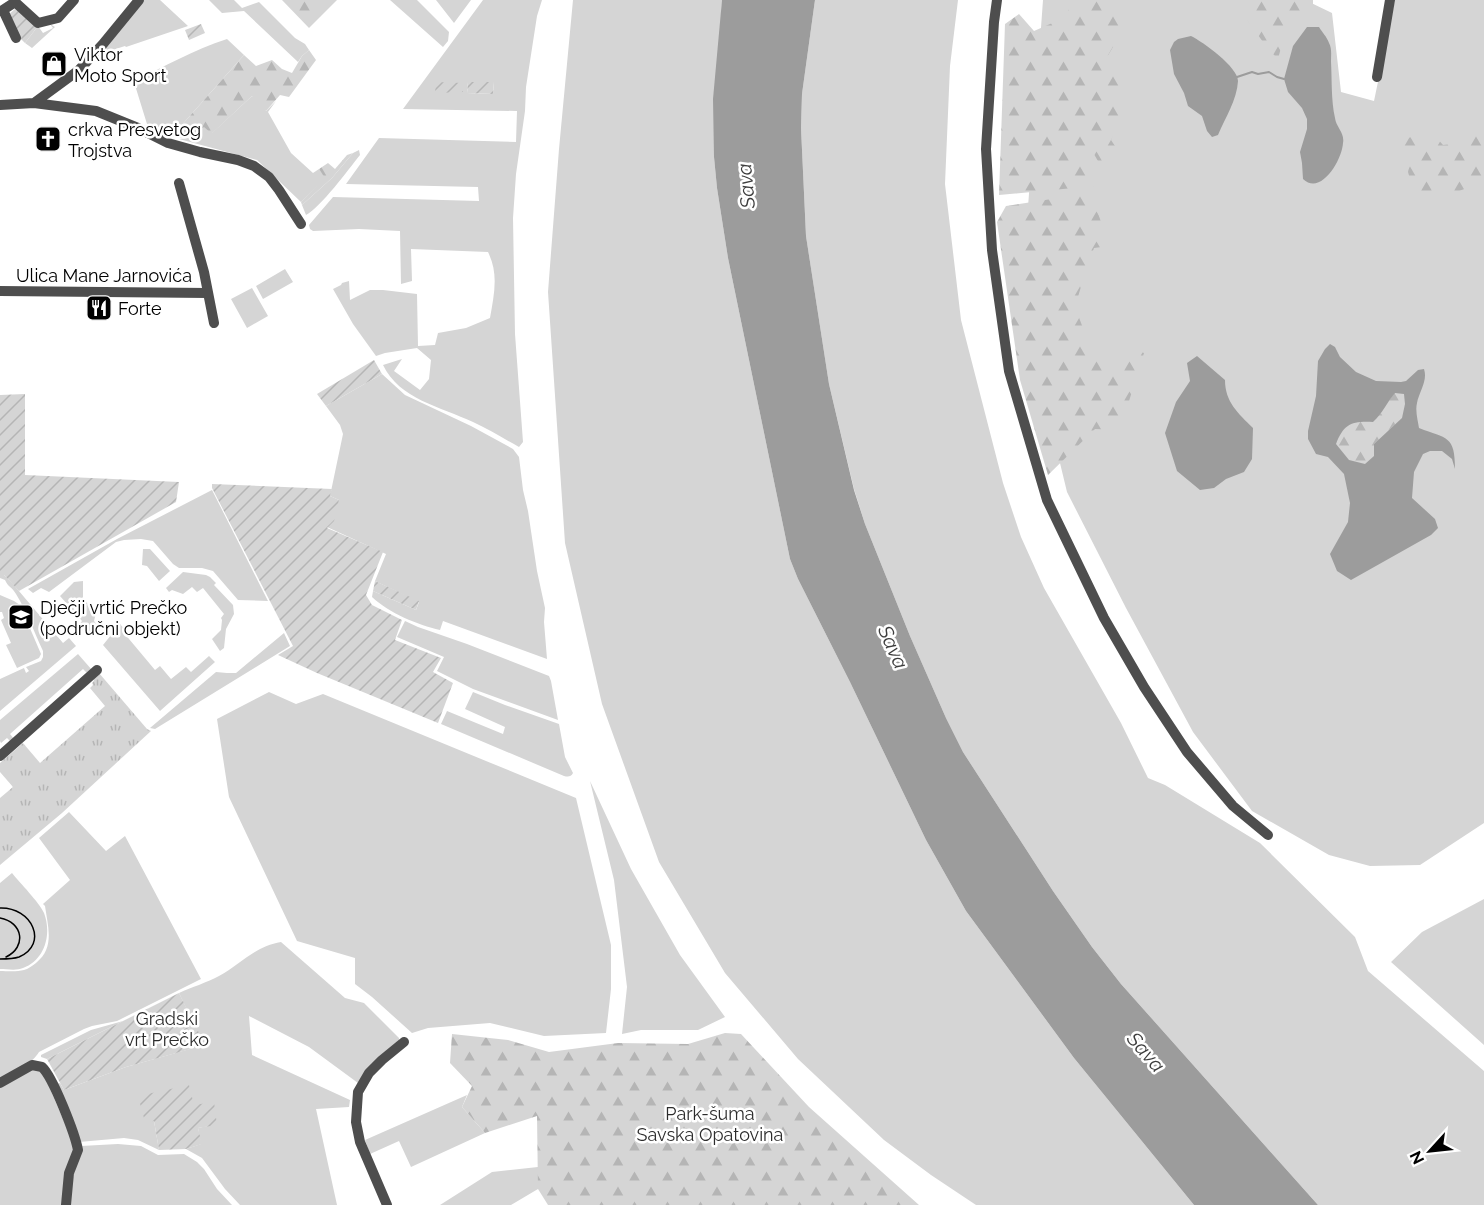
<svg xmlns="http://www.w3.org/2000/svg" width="1484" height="1205" font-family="Raleway,sans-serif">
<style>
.grass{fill:#d5d5d5;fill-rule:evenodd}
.forest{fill:url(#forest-firs)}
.park{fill:url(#park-tufts)}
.garden{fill:url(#garden-furrows)}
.water{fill:#9c9c9c;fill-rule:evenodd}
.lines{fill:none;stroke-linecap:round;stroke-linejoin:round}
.stream{stroke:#9c9c9c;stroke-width:2}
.minor{stroke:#4e4e4e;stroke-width:10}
.tram{stroke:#000;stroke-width:1.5}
.labels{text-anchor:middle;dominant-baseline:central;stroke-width:5;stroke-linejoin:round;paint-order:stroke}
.poi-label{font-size:18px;fill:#000;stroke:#fff;text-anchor:start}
.street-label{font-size:18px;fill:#000;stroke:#fff}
.park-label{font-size:18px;fill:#2c2c2c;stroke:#fff}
.water-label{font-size:20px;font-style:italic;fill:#3d3d3d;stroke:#fff}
</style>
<defs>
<pattern id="forest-firs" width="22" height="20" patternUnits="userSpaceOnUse" patternTransform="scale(1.5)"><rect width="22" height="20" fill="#d5d5d5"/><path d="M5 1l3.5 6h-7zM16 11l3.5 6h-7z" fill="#b5b5b5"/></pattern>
<pattern id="park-tufts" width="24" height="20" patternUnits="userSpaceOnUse" patternTransform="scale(1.5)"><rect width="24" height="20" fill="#d5d5d5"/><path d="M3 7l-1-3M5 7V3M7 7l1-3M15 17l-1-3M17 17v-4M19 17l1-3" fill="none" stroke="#b5b5b5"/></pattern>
<pattern id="garden-furrows" width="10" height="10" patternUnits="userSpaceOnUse" patternTransform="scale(1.5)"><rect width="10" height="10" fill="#d5d5d5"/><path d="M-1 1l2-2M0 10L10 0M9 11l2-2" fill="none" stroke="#b5b5b5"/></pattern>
</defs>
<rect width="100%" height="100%" fill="#fff"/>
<path class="grass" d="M142,0H160L188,26L126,47L125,46L97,55Z
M209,0H234L242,8L259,2L295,38L305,44L309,50L302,56L298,62L244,11L222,13Z
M390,0H417L449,32L448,41L443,47Z
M436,0H471L454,23Z
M483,0H542L537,16L526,87L525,111L516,174L513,218L515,334L523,442L519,447C503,438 488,429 473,422C441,407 399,399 383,365L402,359L394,371L420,390L429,379L431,360L417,348L385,353L376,356L353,324L333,289L341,285L342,283L349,281L350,300L370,290H383L417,294L418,346L435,345L438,333L466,328L490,318C494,295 499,274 488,252L411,249L412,281L401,284L400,231L359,229L313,231L310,229L309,225L333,197L479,201L478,187L346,184L379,138L516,142L517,111L403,109ZM468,82H494L493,94L467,93Z
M573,0H722L714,157L717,188L728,258L790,559L798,579L850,682L926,840L966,911L1074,1058L1194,1205H976L931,1175L884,1140L798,1059L725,973L659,862L602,704L565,543L548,292L559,149Z
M815,0H958L950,66L945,184L961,320L1003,483L1021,537L1044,588L1121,723L1148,778L1165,785L1260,843L1355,937L1368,971L1484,1071V1205H1318L1121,984L1092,947L1053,891L963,752L946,718L910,636L865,524L854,489L829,384L806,236L801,128L802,94Z
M1043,0H1305L1332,13L1341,92L1374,101L1395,0H1484V823L1420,865L1370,866L1329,855L1252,811L1193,732L1126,608L1067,492L1032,347L1027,221Z
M50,24L55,27L32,48L25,43L38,26L43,33L53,28Z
M227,39L244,55L172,136L147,124L134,82C164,66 194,50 227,39Z
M252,96L266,111L276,101L268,112L291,153L313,173L319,169L326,178L301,202L257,160L179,139L188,138L204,126L212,133Z
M359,150L360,155C348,170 321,207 306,215L302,205L332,178L353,153Z
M285,269L293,282L263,299L256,286Z
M252,288L268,316L247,328L231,299Z
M382,374L405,395L471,426L513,449L519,457L523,490L528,511L537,571L545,608L544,622L547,659L443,621L440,630C418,625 389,613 372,597L373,591L416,610L419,602L375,581L386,554L327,527L339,500L330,496L343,434L340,425L326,406Z
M212,490L268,601L238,600L213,571L202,568H179L173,564L153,541L141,539L124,540L116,542L49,592L41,588L33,593L28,589L117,539Z
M143,549H150L170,571L159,581L147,566L142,565Z
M183,572L206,575L210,577L216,583L214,585L233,605L234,614L226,629L224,648L220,651L212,639L221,630L222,620L221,618L224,614L203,588L197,592L192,587L183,594L172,590L169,592L166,588Z
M0,575H4L13,584L63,643L69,638L76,646L0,711V679L24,668L26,673L29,671L26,667L41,661L43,657V651C34,632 27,612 16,594C12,587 8,587 5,580L0,578Z
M83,581V598L96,613L94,621L98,626L87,636L78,626L82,621L60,596L74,582Z
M0,595L14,601L20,605L41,654L39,658L17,668L6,645L11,643L1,620L4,618L2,612H0Z
M405,621L418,627L467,644L549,676L551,681L558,720L473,689L437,671L444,657L397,637Z
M120,624L126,631L124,633L155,670L160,666L171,679L186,667L191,672L209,656L215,662L160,711L103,645Z
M284,633L290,646L155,729L150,728L216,672L227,673H236Z
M78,654L92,670L88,674L83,669L10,734L14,739L11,742L7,738L1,743L0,741V720Z
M269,692L296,704L323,694L576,798L611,945V989L606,1033L544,1036L490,1023L428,1028L412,1033L372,997L355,984V958L297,941L229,797L217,719Z
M473,692L505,705L559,724L565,757L573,773C571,777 568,777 564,776L441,724L447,711L503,734L505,727L465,709Z
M590,781L631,869L680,955L725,1017L698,1030H641L622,1034L627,987L614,880Z
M69,812L106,851L125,836L201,979L117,1021L92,1026L84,1029L39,1052C33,1063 12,1074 0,1079V971C7,971 17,972 24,970C28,969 32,966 36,963C55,948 48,927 45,906L43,904L70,880L39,838Z
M12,873C20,883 39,902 44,913C52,934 45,960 23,968C16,971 7,969 0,969V883Z
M1484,899V1045L1391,962L1422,932Z
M281,942L345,998L364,1003L399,1038V1042L358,1083L309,1047L249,1016L252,1055L350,1100L349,1107L316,1109L337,1205H240L225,1189L202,1158L186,1149L201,1144L198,1128L217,1124L154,1121L159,1150L138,1140L124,1138L79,1142L57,1084L60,1083L64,1090L126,1067L204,1045L179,993C192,987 206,983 219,976C240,965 255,946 281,942Z
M123,1021L47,1059L41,1057V1055L91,1030Z
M41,1068L75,1147L64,1205H0V1085L28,1069Z
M467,1095L462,1107L485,1133L411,1167L399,1141L370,1154L365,1140Z
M118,1144L141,1146L158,1155L184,1154L197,1162L204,1169L217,1189L232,1205H69L70,1189L81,1146Z
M538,1167V1189L511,1205H440L492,1172Z"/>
<path class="forest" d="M282,0H337L309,28Z
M1072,0H1117L1124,11L1119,37L1107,57L1112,66L1124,61V108L1111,140L1119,152L1102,168L1091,149H1075L1094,186L999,195L1005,24L1019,14L1034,31L1066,17Z
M1236,0H1313V8C1289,23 1285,33 1278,59L1268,49L1248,21L1246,7Z
M309,50L316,60L289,97L280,95L266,111L258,108L252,96L206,139L211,133L204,127C193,134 186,142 172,136L244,55L256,66L272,60L282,69L292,73L302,56Z
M1477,120H1484V175L1472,186L1454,193L1438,190L1414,193L1408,172L1410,162L1407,149L1402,143L1407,138L1429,133L1436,137L1443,145L1452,144L1466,139L1467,131Z
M353,153L332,178L302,205L301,202L325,178L319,169L328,163L335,169L347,155Z
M1097,192L1098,213L1109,246L1094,248L1085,273L1075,307L1089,344L1105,368L1129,347L1144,353L1120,430L1095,429L1048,475L1020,380L997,222L1006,206Z
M1395,392L1404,394L1405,404L1402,418L1374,444V456L1365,464L1349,460L1336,444C1344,424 1351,421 1373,422C1383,413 1387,402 1395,392Z
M725,1033L741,1034L809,1107L919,1205H548L538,1189L537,1116L485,1133L462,1107L472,1086L450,1063L452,1034L508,1040L549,1052L618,1043L688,1044Z"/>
<path class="park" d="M99,673L147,729L151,731L62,813L0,865V798L13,787L0,772V763L23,743L40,763L105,706L90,688L93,685L92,683L94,681L93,678Z"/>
<path class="garden" d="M15,9L38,26L25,43L19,37L8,15Z
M201,24L205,33L189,40L185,30Z
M436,82L463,83V92L435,93Z
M468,82H494L493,94L467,93Z
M374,360L382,374L326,406L317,394Z
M25,394V475L179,482L176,502L19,591L4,575H0V395Z
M212,484L332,489L330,496L339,500L334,521L327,528L383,552L366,595L372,605L402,620L395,640L441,658L433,672L453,683L438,723L317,673L278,655L293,646L212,488Z
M375,581L419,601L416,610L373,591Z
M179,993L205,1045L126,1067L64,1090L47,1059Z
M189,1085L194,1105L214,1102L217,1125L198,1128L202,1144L186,1149L159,1150L154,1121L145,1122L138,1096Z"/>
<path class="water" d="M722,0H815L802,94L801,128L806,236L829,384L854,490L865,524L910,636L946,718L963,752L1053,891L1092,947L1121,984L1318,1205H1194L1074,1058L966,911L926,840L850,682L798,579L790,559L728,258L717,188L714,157L713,99Z
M1307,27H1319C1322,32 1327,37 1329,43C1332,48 1331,56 1331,61C1332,80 1331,100 1335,118C1336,127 1345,133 1343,143C1342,160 1321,196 1303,179L1302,163L1300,152L1307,129V119L1302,108L1288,92L1284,79L1293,46Z
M1191,36C1203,42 1238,67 1238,81C1237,100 1225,118 1218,135L1212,137L1207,131L1202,116L1188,106L1184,93L1174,74L1170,50L1174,42L1178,39Z
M1330,344L1335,347L1340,357L1356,372L1376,381L1401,382L1406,381L1418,370L1424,369C1428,381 1419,392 1417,403C1415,411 1418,421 1419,428C1447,439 1455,435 1455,469L1452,459L1442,451H1430L1423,454L1414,472L1412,498L1435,519L1438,528L1431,535L1351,580L1337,571L1330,554L1348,522L1350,503L1344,474L1328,457L1316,454L1308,439V431L1316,396L1318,361L1325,349ZM1395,393L1404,394L1405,404L1402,418L1374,444V456L1365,464L1349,460L1336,444C1344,424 1351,421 1373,422C1383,413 1387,402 1395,393Z
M1197,356L1225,380C1225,402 1238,413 1253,428L1252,459L1244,472L1226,479L1214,488L1200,490L1177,471L1165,433L1176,402L1190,381L1187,363Z"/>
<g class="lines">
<path class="stream" d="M1237,77L1252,72L1258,74L1269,72L1277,77L1284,79"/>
<path class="minor" d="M997,0L994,22L986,149L992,250L1009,371L1047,500L1104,618L1144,687L1187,752L1233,806L1268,835
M3,10L15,2L38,23L58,18L74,0
M0,11L3,10L16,38
M1377,77L1390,0
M34,103L79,70L103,44L139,0
M0,105L34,103L96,111L138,128L168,143L200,152L238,160L254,166L269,177L279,190L301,224
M179,183L204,272L214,323
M0,291L208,293
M0,756L97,670
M0,1083L32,1065L42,1067C53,1077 75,1134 78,1150L69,1173L66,1205
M387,1205L360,1142L356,1122L358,1092L369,1073L382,1060L404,1042"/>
<path class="tram" d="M0,908C32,907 49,944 19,957C13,959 6,959 0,959
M0,918C23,922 27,947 6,957"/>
</g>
<defs>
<g id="shop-square" transform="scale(1.35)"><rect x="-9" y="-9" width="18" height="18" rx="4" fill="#000" stroke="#fff"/><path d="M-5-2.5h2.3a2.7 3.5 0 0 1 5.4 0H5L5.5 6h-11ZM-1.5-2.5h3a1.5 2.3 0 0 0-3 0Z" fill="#fff"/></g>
<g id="church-square" transform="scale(1.35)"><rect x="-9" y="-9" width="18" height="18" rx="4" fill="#000" stroke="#fff"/><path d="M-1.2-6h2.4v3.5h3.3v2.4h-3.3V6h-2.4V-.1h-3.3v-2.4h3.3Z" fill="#fff"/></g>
<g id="restaurant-square" transform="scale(1.35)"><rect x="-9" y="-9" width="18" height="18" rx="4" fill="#000" stroke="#fff"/><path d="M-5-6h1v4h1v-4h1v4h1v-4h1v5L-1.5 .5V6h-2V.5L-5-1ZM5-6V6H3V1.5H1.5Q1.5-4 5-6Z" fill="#fff"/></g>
<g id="school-square" transform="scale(1.35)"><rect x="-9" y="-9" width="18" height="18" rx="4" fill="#000" stroke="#fff"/><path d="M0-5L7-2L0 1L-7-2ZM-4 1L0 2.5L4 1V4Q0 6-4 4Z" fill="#fff"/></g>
</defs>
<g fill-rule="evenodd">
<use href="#shop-square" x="54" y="64"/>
<use href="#church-square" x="48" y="139"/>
<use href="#restaurant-square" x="99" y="308"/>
<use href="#school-square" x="21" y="617"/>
</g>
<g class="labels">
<g class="poi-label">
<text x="74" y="54">Viktor<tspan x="74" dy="21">Moto Sport</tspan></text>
<text x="68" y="129">crkva Presvetog<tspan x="68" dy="21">Trojstva</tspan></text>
<text x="118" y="308">Forte</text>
<text x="40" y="607">Dječji vrtić Prečko<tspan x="40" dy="21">(područni objekt)</tspan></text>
</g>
<g class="street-label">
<text x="104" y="275">Ulica Mane Jarnovića</text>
</g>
<g class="park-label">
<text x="167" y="1018">Gradski<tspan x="167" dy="21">vrt Prečko</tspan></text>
<text x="710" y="1113">Park-šuma<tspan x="710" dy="21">Savska Opatovina</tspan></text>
</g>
<g class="water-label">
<text transform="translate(746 186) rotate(-95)">Sava</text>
<text transform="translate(893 647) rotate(66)">Sava</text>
<text transform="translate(1146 1052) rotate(49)">Sava</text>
</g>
</g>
<g transform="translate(1430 1151) rotate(243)" stroke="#ffffff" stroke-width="4.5" paint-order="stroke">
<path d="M0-4.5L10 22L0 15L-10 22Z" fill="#000000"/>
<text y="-9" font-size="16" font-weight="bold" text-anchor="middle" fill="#000000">N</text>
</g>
</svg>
